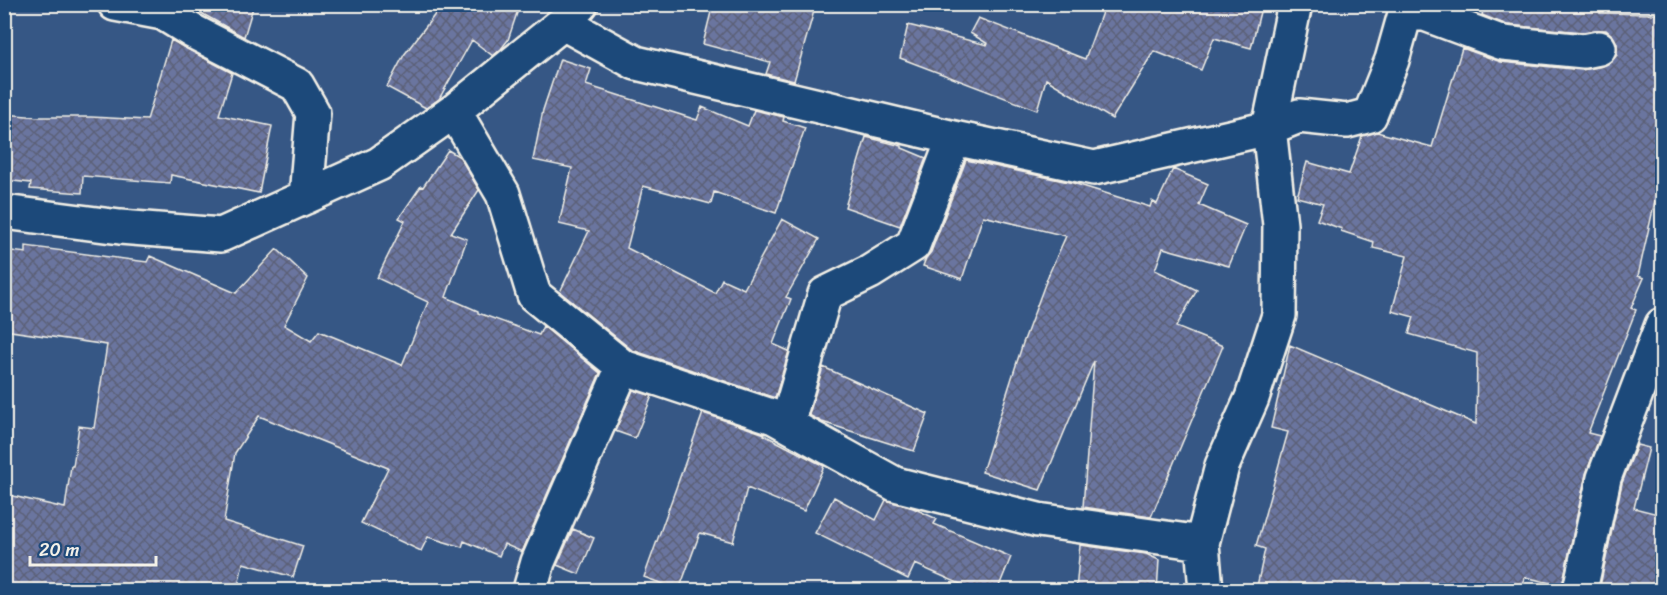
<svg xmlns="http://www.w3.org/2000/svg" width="1667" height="595" font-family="Sriracha,sans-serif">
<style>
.building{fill:url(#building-cross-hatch);stroke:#f4f1e8;stroke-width:1.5}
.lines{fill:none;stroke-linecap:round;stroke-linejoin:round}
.minor-casing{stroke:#f4f1e8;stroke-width:38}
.minor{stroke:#1f4a7a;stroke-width:33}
</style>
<defs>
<pattern id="building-cross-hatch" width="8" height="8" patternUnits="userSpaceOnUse" patternTransform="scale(1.5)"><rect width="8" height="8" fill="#6a759f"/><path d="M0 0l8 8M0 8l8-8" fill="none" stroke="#5b6177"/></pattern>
</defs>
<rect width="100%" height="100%" fill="#365785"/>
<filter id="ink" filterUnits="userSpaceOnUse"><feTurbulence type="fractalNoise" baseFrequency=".0167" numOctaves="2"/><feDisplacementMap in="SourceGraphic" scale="12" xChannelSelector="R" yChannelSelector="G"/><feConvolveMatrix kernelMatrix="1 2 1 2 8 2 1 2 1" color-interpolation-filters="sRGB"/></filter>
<g filter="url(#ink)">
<path class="building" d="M185,4H254L244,37Z
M425,4H520L508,40L501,49L493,56L472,40L439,99L426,108L387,87L404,55L436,13Z
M713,4H816L794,81L766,74L770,62L703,44Z
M1105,4H1262L1251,48L1214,38L1201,70L1154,51L1112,119L1046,79L1037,110L900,58L908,25L987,45L988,44L970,33L978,18L1085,59Z
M1484,4H1602L1600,13L1662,14V95L1657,164L1662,166V170L1638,276L1644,278L1631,308L1636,310L1588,433L1600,436L1586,474L1562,586L1525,577L1522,591H1256L1265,549L1256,546L1288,432L1271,428L1290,345L1476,424L1477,353L1409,334L1414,317L1392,311L1407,256L1373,248L1374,242L1341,231L1342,229L1317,220L1323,204L1297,197L1307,162L1349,174L1362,136L1377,132L1432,147L1462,48L1501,62L1582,70L1603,66L1611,62L1617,55V44L1613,36L1606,30H1595L1583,32L1507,25L1482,15Z
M171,40L232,73L219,115L272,126L259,193L171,175L170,183L83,176L82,193L30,189L31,183L4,180V114L39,117H91L147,120Z
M560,59L591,69L586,85L697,120L702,107L748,126L754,110L784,117L783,121L805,128L776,213L714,192L711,204L643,186L627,248L715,293L722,279L744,289L782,219L819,239L786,297L791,299L773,344L789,351L775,398L632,350L560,292L589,231L559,224L572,168L533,160L543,110Z
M866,137L902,146V148L926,158L900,226L845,207Z
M448,150L460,157L479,190L451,233L467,239L446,297L478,311V313L539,335L543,326L600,373L522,552L504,544L499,556L464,541L462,547L428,537L421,551L361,523L388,468L259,416L235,453L224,521L303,546L293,577L243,563L237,591H4V494L65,508L71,466H73L79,426L94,428L107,345L4,330V250L26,253V246L147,262L150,256L236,293L277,249L308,278L284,325L311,341L319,331L402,365L428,302L377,278L405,221L399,218L421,186L423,187Z
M966,160L1073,183L1150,207L1152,201L1157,204L1173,169L1208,184L1199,205L1246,225L1229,266L1163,248L1155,270L1197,290L1176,327L1223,346L1151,517L1083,507L1094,361L1040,490L982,472L1023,343L1048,276L1066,236L983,216L962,279L923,266L926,258L931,252Z
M823,367L928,414L914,451L822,422L809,415Z
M633,390L652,396L635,438L615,431Z
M703,413L765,434L764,435L824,466L804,511L747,488L733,542L700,533L679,590L644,577Z
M1637,445L1649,448L1634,508L1662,515V591H1599L1622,483Z
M834,497L876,520L886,500L913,508L937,519L934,524L1011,557L997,591H976L915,564L908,579L815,533Z
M573,529L594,538L579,574L557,565Z
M1080,545L1146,554L1159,560L1157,591H1076Z"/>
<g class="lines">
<g class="minor-casing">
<path id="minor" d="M115,4L163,13L192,31L297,85L313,113L306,197
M563,23L636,63L954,138L1094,168L1269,128L1299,116L1347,121L1370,115L1392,60L1405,14H1425L1503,43L1584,51L1599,48
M454,111L503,194L534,295L623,367L538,562L530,590
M4,212L120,227L221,235L379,164L454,111L563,23L581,4
M623,367L774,417L895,484L1038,520L1202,543
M774,417H789L825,294L870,272L913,245L954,138
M1206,590L1202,543L1222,466L1252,398L1279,315L1280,225L1269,128L1295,4
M1580,590L1604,478L1662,325"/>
</g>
<use href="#minor" class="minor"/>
</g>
</g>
<rect width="1667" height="595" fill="none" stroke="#1f4a7a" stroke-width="24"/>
<rect x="12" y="12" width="1643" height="571" fill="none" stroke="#f4f1e8" stroke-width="2" filter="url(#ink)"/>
<path d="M30 556v9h126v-9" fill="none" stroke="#f4f1e8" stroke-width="3"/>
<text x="39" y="556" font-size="18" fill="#f4f1e8" stroke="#1f4a7a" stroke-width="4.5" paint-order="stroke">20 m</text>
</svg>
